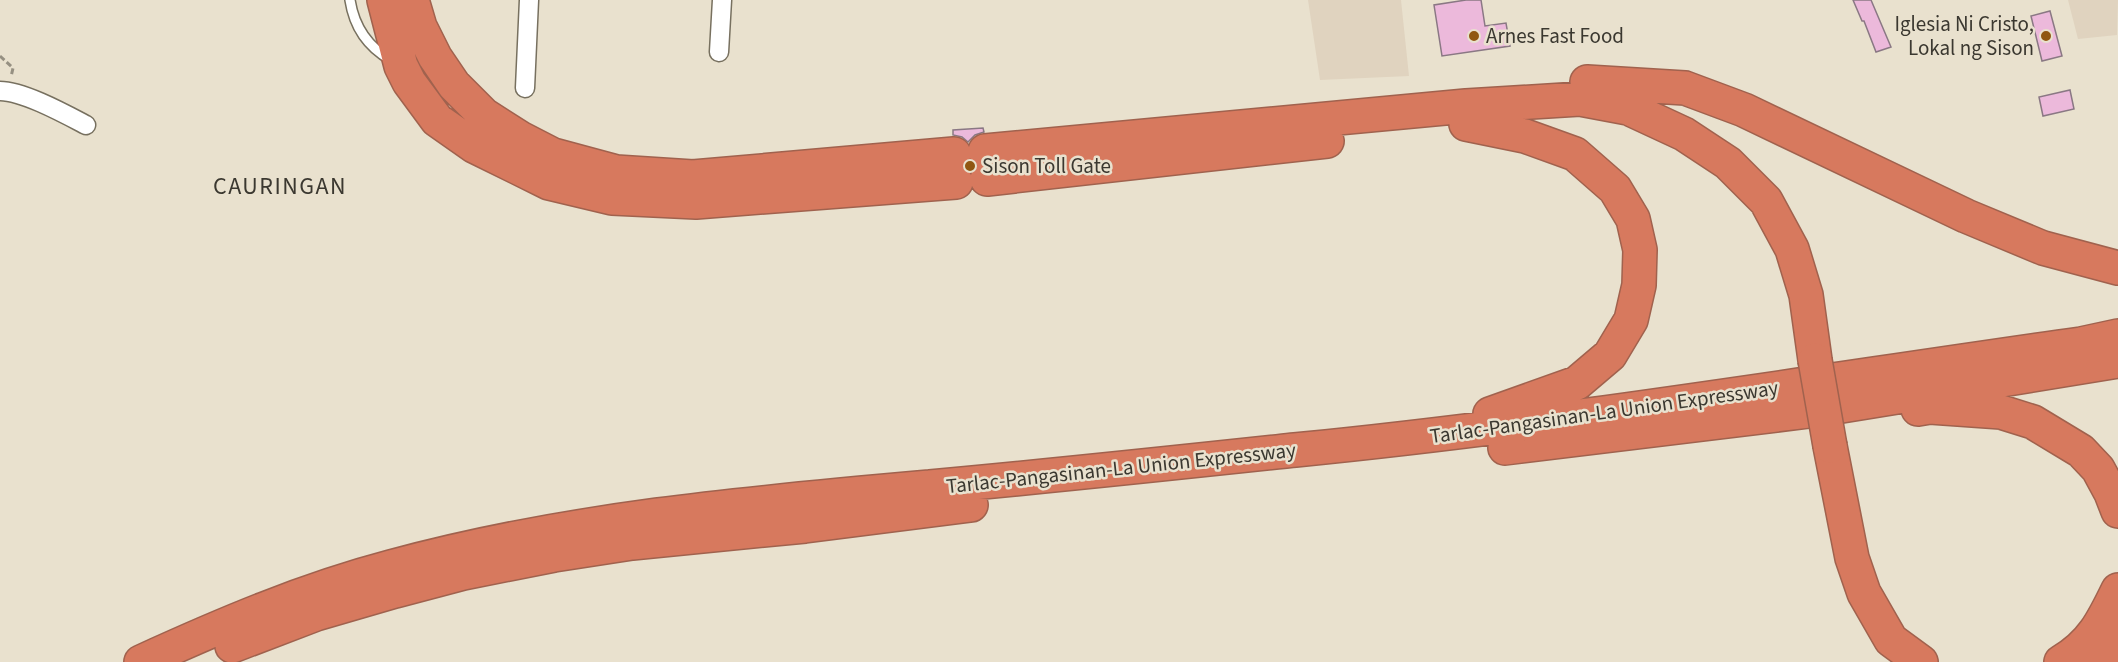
<svg xmlns="http://www.w3.org/2000/svg" width="2118" height="662" font-family="'Source Sans 3',sans-serif">
<style>
.commercial{fill:#e0d3bf}
.building{fill:#ecb9db;stroke:#8a7884;stroke-width:1.5}
.lines{fill:none;stroke-linecap:round;stroke-linejoin:round}
.lane-casing{stroke:#77705f;stroke-width:12}
.street-casing{stroke:#77705f;stroke-width:21}
.highway-casing{stroke:#a0624e;stroke-width:36}
.path{stroke:#969082;stroke-width:3;stroke-dasharray:6 3;stroke-linecap:butt}
.lane{stroke:#fff;stroke-width:9}
.street{stroke:#fff;stroke-width:18}
.highway{stroke:#d7795e;stroke-width:33}
.highway-bridge-casing{stroke:#a0624e;stroke-width:36;stroke-linecap:butt}
.highway-bridge{stroke:#d7795e;stroke-width:33}
.poi-dot{fill:#905711;stroke:#e9e1ce;stroke-width:2}
.labels{text-anchor:middle;dominant-baseline:central;stroke-width:5;stroke-linejoin:round;paint-order:stroke}
.poi-label{font-size:21px;fill:#3b3830;stroke:#e9e1ce;text-anchor:start}
.street-label{font-size:21px;fill:#3b3830;stroke:#e9e1ce}
.quarter-label{font-size:24px;letter-spacing:1.5px;fill:#3b3830;stroke:#e9e1ce}
</style>
<rect width="100%" height="100%" fill="#e9e1ce"/>
<path class="commercial" d="M1308,0H1401L1409,76L1320,80Z
M2068,0H2118L2117,35L2078,39Z"/>
<path class="building" d="M1466,0H1481L1485,26L1506,23L1510,46L1442,56L1434,5Z
M1853,0H1871L1891,47L1876,52L1864,21H1862Z
M2050,11L2062,56L2042,61L2031,16Z
M2070,90L2074,109L2043,116L2039,97Z
M983,128L984,132L975,135L968,142L962,137L953,135V130Z"/>
<g class="lines">
<g class="lane-casing">
<path id="lane" d="M350,0C354,26 368,47 391,60"/>
</g>
<g class="street-casing">
<path id="street" d="M719,52L722,0
M525,88L529,0
M0,91C23,91 65,114 86,125"/>
</g>
<g class="highway-casing">
<path id="highway" d="M384,0L401,66L409,82L437,120L474,146L549,183L612,198L696,202L956,182
M412,0L420,27L435,57L454,85L484,115L520,138L553,155L616,172L693,177L954,154
M1587,82L1685,88L1744,110L1966,216L2043,248L2118,268
M1466,124L1525,136L1575,154L1615,189L1633,219L1640,250L1639,285L1631,320L1610,355L1577,383L1490,414
M985,151L1466,106L1580,99L1628,108L1684,134L1728,163L1766,201L1792,249L1806,295L1815,360
M987,179L1327,141
M1918,409L1930,407L2001,412L2033,422L2081,451L2098,469L2111,493L2118,511
M1830,446L1852,558L1864,593L1891,640L1921,662
M1505,448L1817,410L2118,361
M232,646L316,614L395,591L463,573L554,555L632,543L805,526L971,505
M141,662C222,625 304,590 391,567C566,519 749,503 930,487C1052,476 1173,463 1295,450C1558,424 1819,381 2081,344L2118,336
M2061,662C2092,644 2103,621 2118,590
M2097,662L2118,643"/>
</g>
<path class="path" d="M0,56L13,68L11,77"/>
<use href="#lane" class="lane"/>
<use href="#street" class="street"/>
<use href="#highway" class="highway"/>
<g class="highway-bridge-casing">
<path id="highway-bridge" d="M1815,360L1830,446"/>
</g>
<use href="#highway-bridge" class="highway-bridge"/>
</g>
<g class="poi-dot">
<circle cx="1474" cy="36" r="6"/>
<circle cx="2046" cy="36" r="6"/>
<circle cx="970" cy="166" r="6"/>
</g>
<g class="labels">
<g class="poi-label">
<text x="2034" y="24" text-anchor="end">Iglesia Ni Cristo,<tspan x="2034" dy="24">Lokal ng Sison</tspan></text>
<text x="1486" y="36">Arnes Fast Food</text>
<text x="982" y="166">Sison Toll Gate</text>
</g>
<g class="street-label">
<text transform="translate(1604 412) rotate(-8)">Tarlac-Pangasinan-La Union Expressway</text>
<text transform="translate(1121 468) rotate(-6)">Tarlac-Pangasinan-La Union Expressway</text>
</g>
<g class="quarter-label">
<text x="280" y="186">CAURINGAN</text>
</g>
</g>
</svg>
